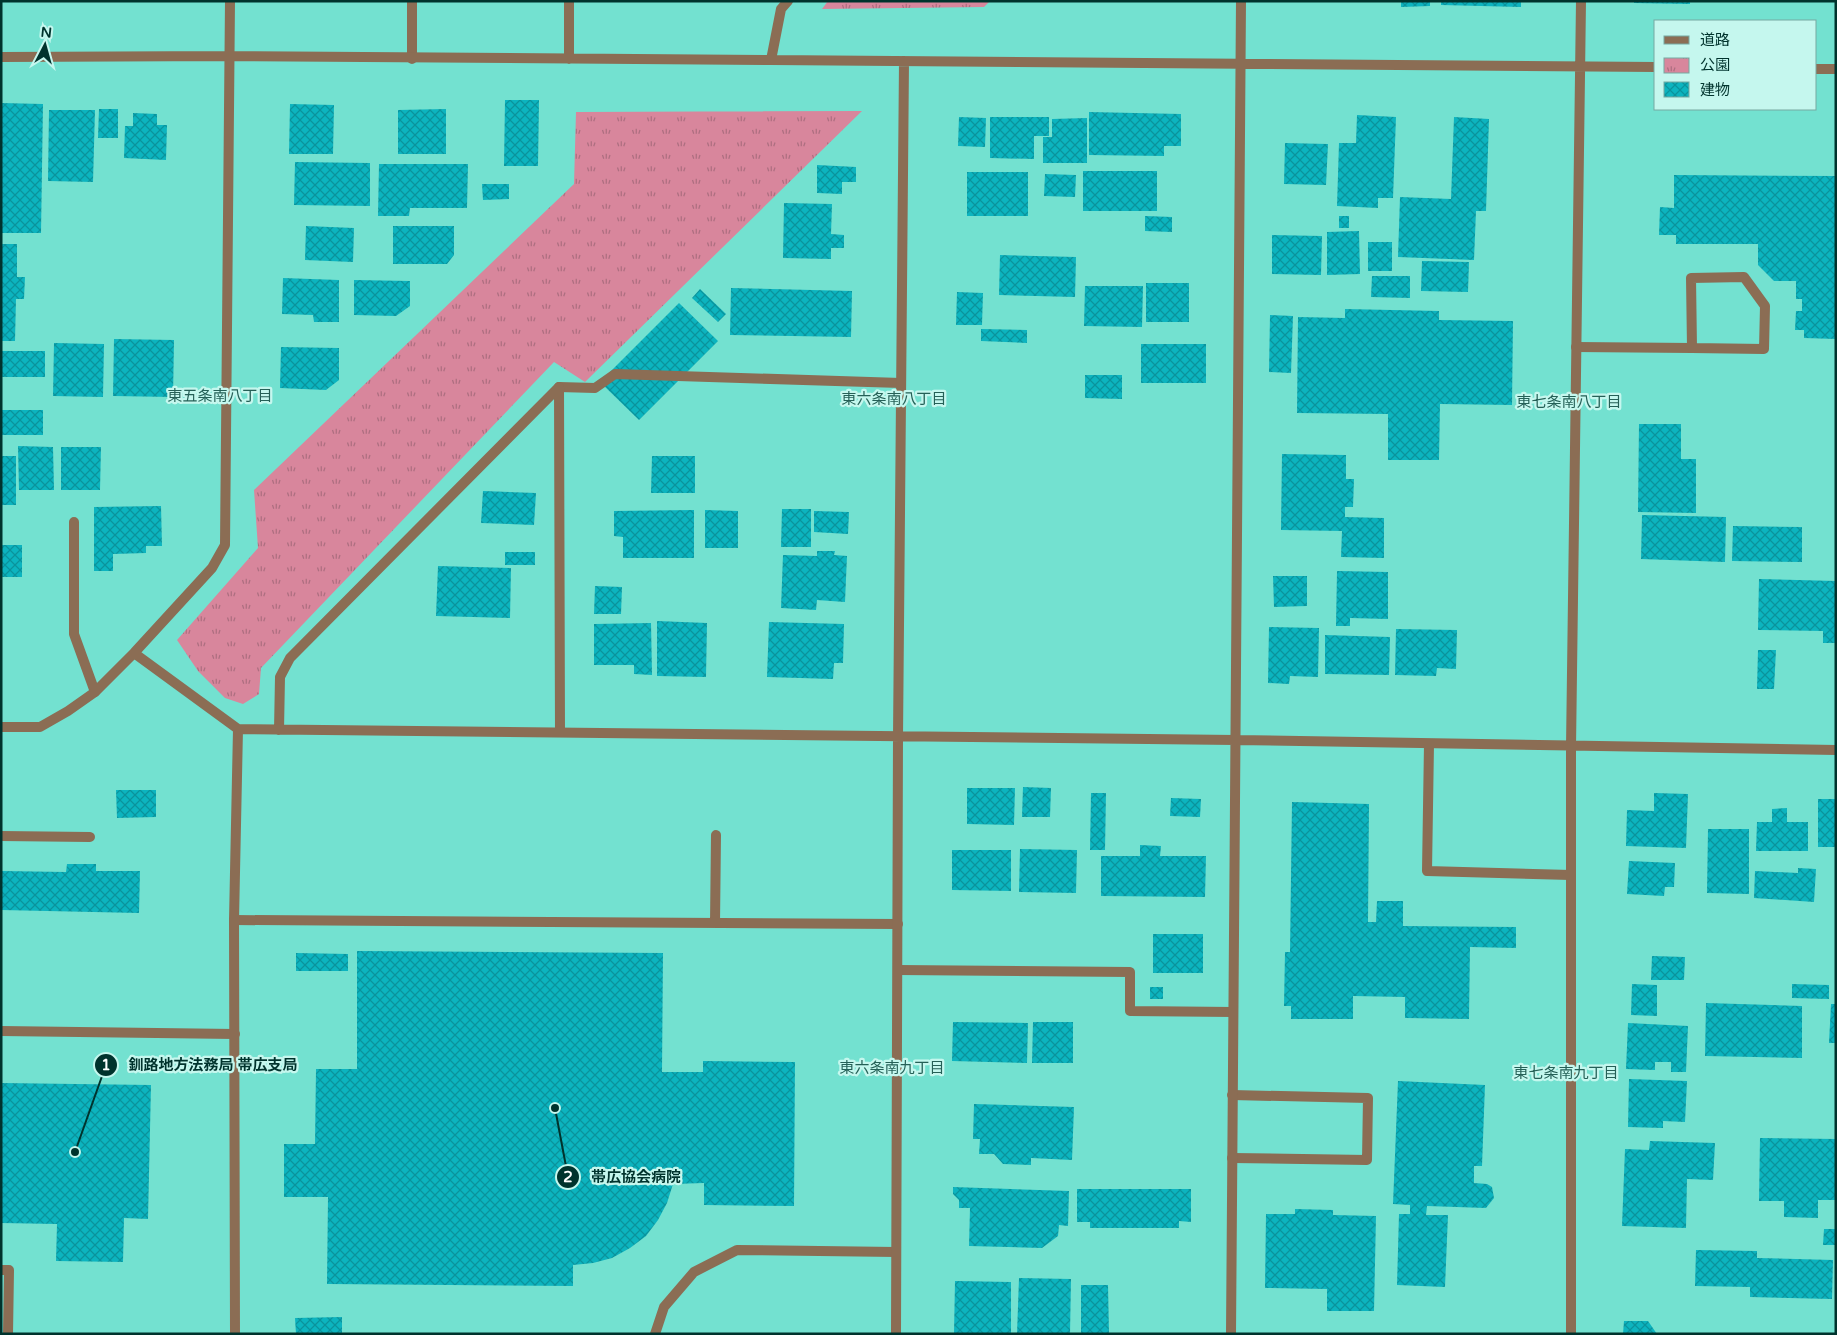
<svg xmlns="http://www.w3.org/2000/svg" width="1837" height="1335" font-family="'Varela Round','Noto Sans JP',sans-serif">
<style>
.park{fill:url(#park-tufts)}
.building{fill:url(#building-cross-hatch)}
.lines{fill:none;stroke-linecap:round;stroke-linejoin:round}
.service{stroke:#8b6d54;stroke-width:10}
.minor{stroke:#8b6d54;stroke-width:10}
.labels{text-anchor:middle;dominant-baseline:central;stroke-width:4.5;stroke-linejoin:round;paint-order:stroke}
.neighbourhood-label{font-size:15px;fill:#256057;stroke:#c5f7ee}
.leader{fill:none;stroke:#00332d;stroke-width:2}
.callout-dot{fill:#00332d;stroke:#c5f7ee;stroke-width:2}
.mark-label{font-size:15px;text-anchor:middle;font-weight:bold;fill:#fff}
.callout-label{font-size:15px;text-anchor:middle;font-weight:bold;fill:#00332d;stroke:#c5f7ee;stroke-width:4.5;stroke-linejoin:round;paint-order:stroke}
</style>
<defs>
<pattern id="park-tufts" width="24" height="20" patternUnits="userSpaceOnUse" patternTransform="scale(1.25)"><rect width="24" height="20" fill="#d8869c"/><path d="M3 7l-1-3M5 7V3M7 7l1-3M15 17l-1-3M17 17v-4M19 17l1-3" fill="none" stroke="#ad6e80"/></pattern>
<pattern id="building-cross-hatch" width="8" height="8" patternUnits="userSpaceOnUse" patternTransform="scale(1.25)"><rect width="8" height="8" fill="#0cb4bf"/><path d="M0 0l8 8M0 8l8-8" fill="none" stroke="#0a939c"/></pattern>
</defs>
<rect width="100%" height="100%" fill="#73e1d0"/>
<path class="park" d="M828,1H990L984,7L822,9Z
M862,111L585,382L554,362L261,668L259,694L243,704L225,698L198,671L177,640L258,548L254,490L574,184L576,112Z"/>
<path class="building" d="M1401,1H1430V6L1401,7Z
M1441,1H1521V7L1441,5Z
M1634,1H1690V4L1634,3Z
M505,100H539L538,166H504Z
M1,103L43,104L41,233H1Z
M290,104L334,105L333,154H289Z
M99,109H118V138H98Z
M446,109V154H398V110Z
M49,110H95L93,182L48,181Z
M1089,112L1181,114V146H1164V156L1089,155Z
M133,113L157,114V125H167L166,160L124,158L125,126H133Z
M1357,115L1396,117L1393,198H1378V208L1337,206L1339,143H1356Z
M959,117L986,118L985,147L958,146Z
M990,117H1049V136H1034V159L990,158Z
M1454,117L1489,119L1486,211H1476L1474,260L1398,257L1400,197L1451,199Z
M1087,118V163H1043V137H1052V119Z
M1285,143L1328,144L1326,185L1284,184Z
M295,162L370,163V206L294,205Z
M379,164H468L467,208H410L409,216H378Z
M817,165L856,167V182H842V194L817,193Z
M1083,171H1157V211H1083Z
M967,172H1028V216H967Z
M1045,174L1076,175L1075,197L1044,196Z
M1674,175L1836,176V339L1804,338V330H1795L1796,311H1802V299H1796V281H1774L1758,265V244H1676V235H1659L1660,207L1674,208Z
M482,184H509V199L483,200Z
M784,203L832,204L831,234L844,235V248H831V259L783,258Z
M1145,216L1172,217V232L1145,231Z
M1339,216H1349V228H1339Z
M306,226L354,228L353,262L305,260Z
M393,226H454V255L447,264H393Z
M1359,231L1360,274L1327,275V232Z
M1272,235L1322,236L1321,275L1272,274Z
M1368,242H1392V271H1368Z
M1,244H17V277H25L24,299H16L15,341H1Z
M1000,255L1076,257L1075,297L999,295Z
M1422,261L1469,262L1468,292L1421,291Z
M1372,276H1410V298L1371,297Z
M283,278L339,280V322H314L313,315L282,314Z
M354,280L410,281V306L396,316L354,315Z
M1146,283H1189V322H1146Z
M1085,286H1143L1142,327L1084,326Z
M731,288L852,291L851,337L730,335Z
M700,289L726,314L718,322L692,298Z
M957,292L983,293L982,325H956Z
M679,303L718,341L639,420L600,382Z
M1345,309L1439,311V320L1513,321L1512,405L1440,404L1439,460H1388V414L1297,413L1298,317L1345,318Z
M1270,315L1293,316L1291,373L1269,372Z
M981,329L1027,330V343L981,341Z
M114,339L174,340L173,397L113,396Z
M54,343L104,344L103,397L53,396Z
M1141,344H1206V383H1141Z
M281,347L339,348V380L326,390L280,388Z
M1,351H45V377H1Z
M1085,375H1122V399L1085,398Z
M1,410H43V435H1Z
M1639,424H1681V459H1696V513L1638,512Z
M18,446L53,447L54,490H19Z
M61,447H101L100,490H61Z
M1282,454L1346,455V479H1354L1353,507H1345V517L1384,518V558L1341,557L1342,531L1281,530Z
M1,456H16V505H1Z
M652,456H695V493H651Z
M483,491L536,493L534,525L481,523Z
M161,506L162,546H146V553L113,554V571H94V507Z
M782,509H811V547H781Z
M694,510V558H623V537L614,536V511Z
M705,510L738,511V548H705Z
M814,511L849,512L848,534L814,532Z
M1642,515L1726,517L1725,562L1641,559Z
M1733,526L1802,527V562L1732,561Z
M1,545H22V577H1Z
M817,551H835L834,555L847,556L845,602L817,600L816,610L781,608L783,555L817,556Z
M505,552H535V565H505Z
M438,566L511,568L510,618L436,616Z
M1337,571L1388,572V619L1350,618V626H1336Z
M1273,576H1307V606L1274,607Z
M1759,579L1836,581V643H1823V631L1758,630Z
M595,586L622,587L621,614H594Z
M657,621L707,623L706,677L657,676Z
M769,622L844,624L843,663H834L833,679L767,677Z
M651,623L652,675L634,674V665H594V624Z
M1269,627L1319,628L1318,677L1290,676L1289,684L1268,683Z
M1396,629L1457,630L1456,669L1437,668L1436,676L1395,675Z
M1325,635L1390,637L1389,675L1325,674Z
M1758,650H1776L1774,689H1757Z
M1023,787L1051,788L1050,817H1022Z
M967,788H1015L1014,825L967,824Z
M116,790H156V817L117,818Z
M1091,793H1106L1105,850H1090Z
M1654,793L1688,794L1686,848L1626,846L1627,810L1654,811Z
M1171,798L1201,799L1200,817L1170,816Z
M1818,799H1836V847H1818Z
M1292,802L1369,804L1368,922H1376L1377,901H1403V926L1516,927V948L1470,947L1469,1019L1405,1018V997L1353,996V1019H1291V1006H1284L1285,952H1290Z
M1787,808V822H1808V851H1756L1757,822H1772V809Z
M1708,829H1749V894L1707,893Z
M1140,845L1161,846L1160,856H1206L1205,897L1101,896V856H1140Z
M1020,849L1077,850L1076,893L1019,892Z
M952,850H1011V891L952,890Z
M1629,861L1675,863L1674,887H1665L1664,896L1627,894Z
M67,864H96V871H140L139,913L1,910V871L66,872Z
M1798,868L1816,869L1814,902L1754,898L1755,871L1798,873Z
M1153,934H1203V973H1153Z
M357,951L663,953L662,1072H703V1061L795,1062L794,1206L704,1205V1183L673,1184L667,1203L658,1220L646,1236L630,1248L612,1258L593,1263L573,1265V1286L327,1284L328,1197H284V1144H315L316,1069H357Z
M296,953L348,954V971H296Z
M1652,956L1685,957L1684,980H1651Z
M1632,984L1657,985V1016L1631,1015Z
M1792,984L1829,985V999L1792,998Z
M1150,987H1163V999H1150Z
M1706,1003L1802,1006V1058L1705,1056Z
M1831,1004H1836V1043H1829Z
M953,1022L1028,1023L1027,1063L952,1061Z
M1033,1022H1073V1063H1032Z
M1628,1023L1688,1026L1686,1072H1671V1062H1655V1070L1626,1069Z
M1629,1079L1687,1081L1685,1122L1663,1121V1128L1628,1127Z
M1398,1081L1485,1085L1482,1166H1474V1183L1487,1184L1492,1187L1494,1198L1486,1208L1427,1206L1426,1215H1448L1445,1287L1397,1285L1399,1214H1410V1205L1393,1204Z
M1,1083L151,1085L148,1219L124,1218L123,1262L56,1261L57,1224L1,1223Z
M974,1104L1074,1107L1072,1160L1031,1158V1165L1003,1164L994,1154H979L980,1139H973Z
M1760,1138L1836,1139V1200H1818V1218L1784,1217V1201H1759Z
M1650,1141L1715,1143L1713,1180L1687,1179L1686,1228L1622,1226L1625,1149L1649,1150Z
M953,1187L1069,1191L1068,1226L1059,1225L1058,1236L1042,1248L969,1246L970,1208H959V1200L953,1194Z
M1077,1189H1191V1222L1179,1221V1228H1090V1222H1077Z
M1295,1209L1333,1210V1215L1376,1216L1374,1311H1327V1289L1265,1288L1266,1214H1295Z
M1824,1229H1836V1245H1823Z
M1696,1250L1757,1251V1258L1833,1260L1832,1299L1750,1297V1287L1695,1286Z
M1019,1278L1071,1279L1070,1334H1017Z
M955,1281L1011,1282V1334H954Z
M1081,1285H1108L1109,1334H1081Z
M342,1317V1334H296L295,1318Z
M1624,1321H1648L1657,1334H1623Z"/>
<g class="lines">
<path class="service" d="M412,59V1
M1576,347L1692,348L1691,278L1744,277L1765,306L1764,349L1692,348
M559,387L595,388L615,374L901,383
M74,522V634L95,692
M1429,744L1427,871L1571,875
M1,836L90,837
M234,920L898,924
M715,923L716,835
M898,970L1130,972V1011L1233,1012
M1,1031L235,1034
M1232,1158L1367,1160L1368,1098L1232,1095
M1,1270H9L8,1334
M655,1334L664,1307L694,1272L737,1250L896,1252"/>
<path class="minor" d="M1,57L230,56L771,60L1656,67
M569,59V1
M771,60L781,9L788,1
M1816,69H1836
M559,387L560,732
M134,653L238,729L1235,740L1836,750
M1,727H40L68,711L95,692L134,653L212,568L225,545L230,1
M279,730L280,677L290,658L559,387
M235,1334L234,920L238,729
M896,1334L898,738L904,61
M1231,1334L1241,1
M1571,1334V747L1581,1"/>
</g>
<g class="labels">
<g class="neighbourhood-label">
<text x="220" y="396">東五条南八丁目</text>
<text x="894" y="399">東六条南八丁目</text>
<text x="1569" y="402">東七条南八丁目</text>
<text x="892" y="1068">東六条南九丁目</text>
<text x="1566" y="1073">東七条南九丁目</text>
</g>
</g>
<path class="leader" d="M75 1152L106 1065M555 1108L568 1177"/>
<g class="callout-dot">
<circle cx="75" cy="1152" r="5"/>
<circle cx="555" cy="1108" r="5"/>
<circle cx="106" cy="1065" r="12"/>
<circle cx="568" cy="1177" r="12"/>
</g>
<g class="mark-label">
<text x="106" y="1070">1</text>
<text x="568" y="1182">2</text>
</g>
<g class="callout-label">
<text x="213" y="1070">釧路地方法務局 帯広支局</text>
<text x="636" y="1182">帯広協会病院</text>
</g>
<rect width="1837" height="1335" fill="none" stroke="#00332d" stroke-width="5"/>
<rect x="1654" y="20" width="162" height="90" fill="#c5f7ee" stroke="#76a9a1"/>
<rect x="1664" y="36" width="25" height="8" fill="#8b6d54" stroke="#76a9a1"/>
<text x="1700" y="45" font-size="15" fill="#00332d">道路</text>
<rect x="1664" y="58" width="25" height="15" fill="url(#park-tufts)" stroke="#76a9a1"/>
<text x="1700" y="70" font-size="15" fill="#00332d">公園</text>
<rect x="1664" y="82" width="25" height="15" fill="url(#building-cross-hatch)" stroke="#76a9a1"/>
<text x="1700" y="95" font-size="15" fill="#00332d">建物</text>
<g transform="translate(45 45) rotate(6)" stroke="#c5f7ee" stroke-width="4" paint-order="stroke">
<path d="M0-4L9 19L0 12L-9 19Z" fill="#00332d"/>
<text y="-8" font-size="14" font-weight="bold" text-anchor="middle" fill="#00332d">N</text>
</g>
</svg>
